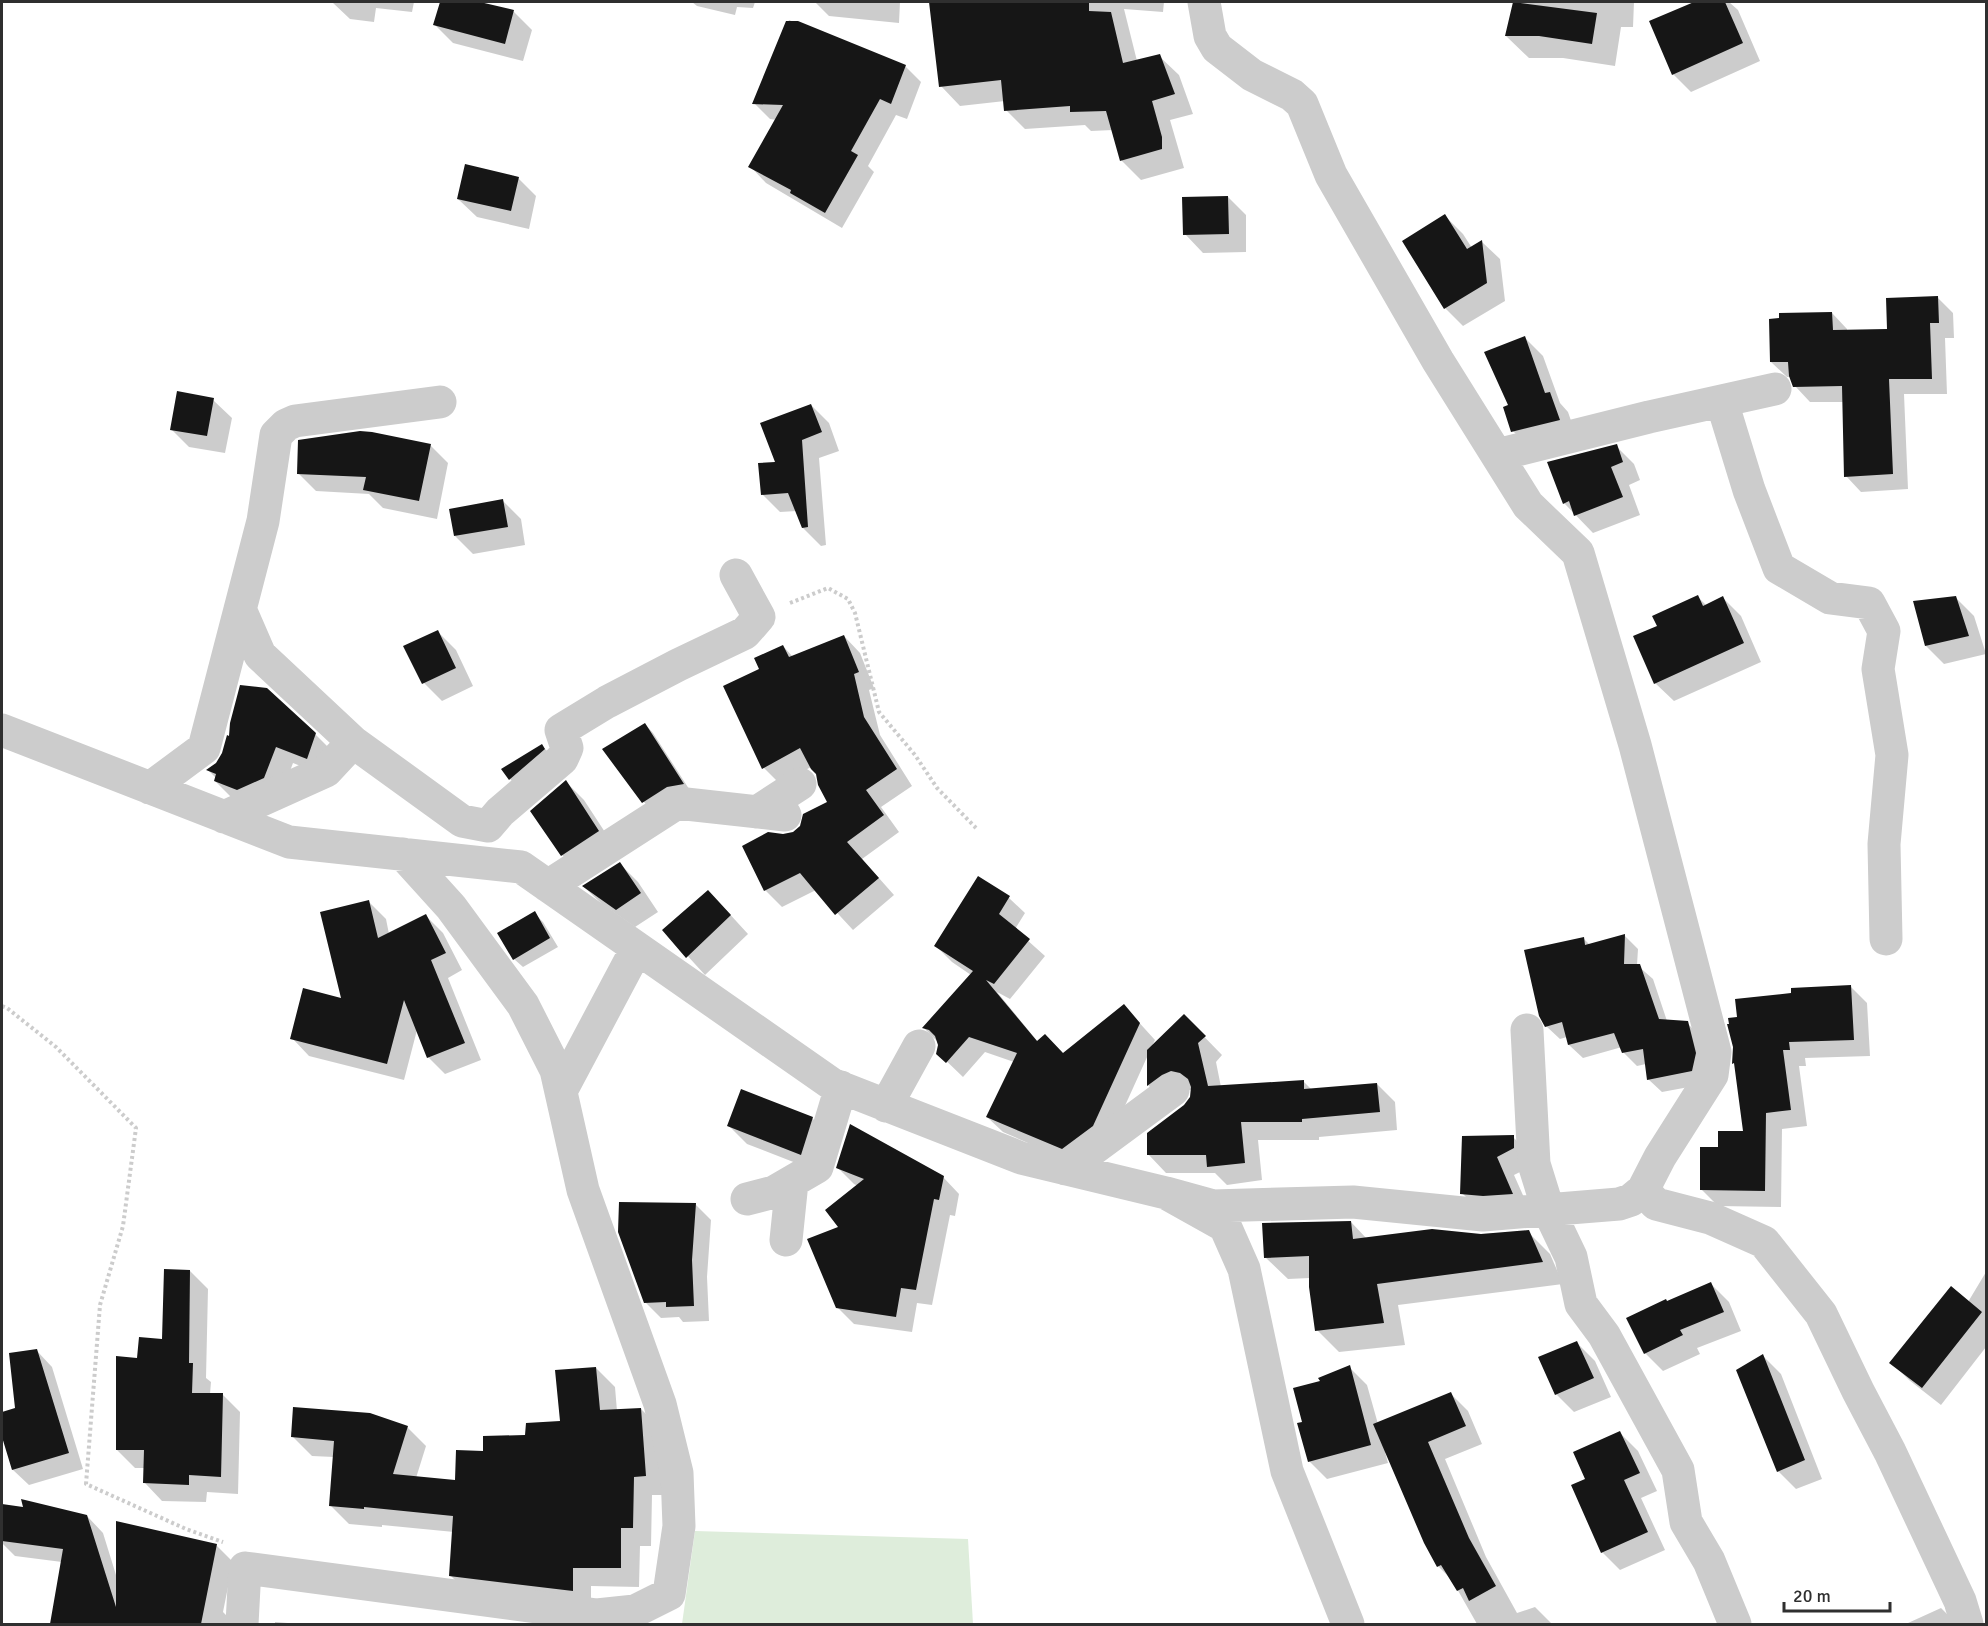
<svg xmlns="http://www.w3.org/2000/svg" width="1988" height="1626" font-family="Signika,sans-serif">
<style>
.green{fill:#deeddb}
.shadow{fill:#0003}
.building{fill:#161616}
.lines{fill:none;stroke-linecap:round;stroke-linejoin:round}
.path{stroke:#ccc;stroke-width:4;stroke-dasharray:3 3;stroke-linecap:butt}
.minor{stroke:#ccc;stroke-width:33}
</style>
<rect width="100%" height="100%" fill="#fff"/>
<path class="green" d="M695,1531L968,1539L973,1624H682Z"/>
<path class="shadow" d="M332,2H414L412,12L376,8L374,22L350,19Z
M441,2H474L514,12L532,30L523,61L453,43L435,25Z
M692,2H755L753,8L737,7L735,15L697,6Z
M815,2H900L899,23L829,16Z
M930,2H1164L1163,12L1124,9L1137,61L1159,56L1179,75L1193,114L1170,120L1184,168L1141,180L1122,161L1113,130L1091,131L1085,125L1025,129L1006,110L1005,101L960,106L941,86Z
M1514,2H1634L1633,27H1621L1615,66L1563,58H1529L1506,36Z
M1698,2H1729L1738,10L1760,61L1691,92L1673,74L1651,22Z
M789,20L905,66L921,82L907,119L896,115L868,166L874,172L842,228L766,183L750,166L777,120L770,119L754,103Z
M518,178L536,196L529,229L477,217L458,199Z
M1228,197L1246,215V252L1203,253L1185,234Z
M1445,216L1463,234L1472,248L1482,242L1500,259L1505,301L1463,326L1445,308L1404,241Z
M1938,298L1953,313L1954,338H1945L1947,394H1904L1908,489L1861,492L1846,476L1844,402H1810L1795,386L1791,377H1787L1771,362L1832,313L1847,329V331L1889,330Z
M1525,338L1543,356L1560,403L1568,412L1577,438L1531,449L1513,431L1510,406Z
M213,400L232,418L225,453L189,447L171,429Z
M811,405L829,423L839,451L819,458L826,545L821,546L803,528L797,511L780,512L762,494Z
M430,445L448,463L437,519L383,508L369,494L316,491L298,473Z
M1616,446L1634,464L1640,480L1629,485L1640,515L1593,533L1564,503Z
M503,501L521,519L525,545L473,554L455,536Z
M1698,597L1707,606L1723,598L1741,616L1761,662L1674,701L1655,683L1659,627Z
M1956,598L1974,616L1986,654L1944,664L1926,646Z
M438,632L456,650L473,686L442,701L424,683L405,647Z
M844,636L860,653L874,688L869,690L880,735L912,786L881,807L899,832L862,859L894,895L853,930L816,890L782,907L765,890L794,833L829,803L817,774L811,767L780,784L764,768L761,670L783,646L793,657Z
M645,724L653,733L691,792L652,811L644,802Z
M315,734L332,751L323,775L293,763L281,795L232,798L215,781L216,778L208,770L217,764L230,738Z
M542,746L560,764L528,797L510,779Z
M566,782L584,800L616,849L580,873L562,855Z
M620,864L638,882L658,912L635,927L602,904L584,887Z
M979,878L1009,898L1025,913L1015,929L1045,956L1010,999L997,992L1038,1042L1064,1054L1124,1006L1155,1040L1152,1046L1184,1016L1222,1055L1216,1062L1221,1087L1304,1082L1312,1090L1377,1084L1395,1102L1397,1130L1319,1137V1140H1258L1262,1180L1227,1185L1215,1173H1166L1148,1154L1192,1098L1193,1089L1180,1093L1166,1103L1148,1085V1055L1109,1141L1071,1162L1003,1132L987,1117L1014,1062L985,1052L963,1077L938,1053V1042L924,1028L971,975L952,962L936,946Z
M369,902L386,919L389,934L426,916L443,933L462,970L448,978L481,1060L445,1074L428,1057L417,1030L404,1080L309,1056L292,1038L343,1000Z
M726,910L748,934L705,975L664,930Z
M534,913L543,922L558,947L523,967L514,959Z
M1625,936L1638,949L1637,965L1653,979L1667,1021L1687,1023L1700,1036L1705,1084L1662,1092L1648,1079L1646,1064L1637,1066L1623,1052L1622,1047L1583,1058L1569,1045L1567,1037L1560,1039L1546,1026L1584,939L1590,945Z
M1851,987L1867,1003L1870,1056L1805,1058L1806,1066H1799L1807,1126L1782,1129L1781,1207L1718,1206L1701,1189L1720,1149L1745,1133L1736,1065L1734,1063Z
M812,1118L830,1136L819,1172L747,1144L729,1126Z
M1513,1137L1531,1155L1532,1166L1514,1175L1530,1211H1480L1462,1193Z
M838,1168L943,1177L959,1194L955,1216L950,1215L932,1305L917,1303L912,1332L854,1324L837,1307L841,1228L858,1186L854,1184Z
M695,1204L711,1220L707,1277L709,1321L683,1322L679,1317L661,1318L645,1302Z
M1351,1222L1367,1239L1528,1232L1550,1254L1563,1284L1398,1305L1405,1345L1339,1352L1317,1330L1310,1278L1288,1279L1266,1258Z
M190,1271L208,1289L206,1378L211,1382L210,1394H222L240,1412L238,1494L207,1492L206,1502L162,1501L145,1483V1468H135L117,1450L138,1359L164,1340Z
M1986,1272V1347L1941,1405L1909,1380L1891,1362L1968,1302Z
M1711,1284L1729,1302L1741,1331L1697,1348L1700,1354L1663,1371L1645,1353L1628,1319Z
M1577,1343L1595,1361L1611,1397L1574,1412L1556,1394Z
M37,1351L52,1367L83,1469L29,1485L13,1470L2,1432V1414L16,1409Z
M1763,1356L1781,1374L1822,1479L1796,1489L1778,1471Z
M1349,1367L1367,1385L1378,1424L1451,1394L1468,1411L1482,1444L1445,1459L1486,1557L1517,1613L1535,1607L1552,1624H1477L1452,1580L1438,1566L1387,1451L1385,1452L1388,1463L1327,1479L1309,1461L1304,1423L1321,1382Z
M596,1368L615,1387L617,1411L641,1409L660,1428L664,1495H652L651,1546H640L639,1587L591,1586V1609L470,1595L451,1576L454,1532L382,1525V1527L349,1524L330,1505L334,1457L312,1456L293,1437L407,1427L426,1446L416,1478L457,1482L485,1452L562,1422Z
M1620,1433L1638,1451L1657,1491L1641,1498L1665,1550L1620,1570L1602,1552L1587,1479Z
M3,1506L87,1516L103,1533L116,1575L216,1545L233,1562L223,1612L232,1621V1624H51L62,1562L15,1556L2,1543Z
M1941,1608L1957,1624H1909L1908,1623Z
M275,1622L301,1624H275Z"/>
<path class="building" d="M440,2H480L514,10L505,44L433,25Z
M929,2H1089V11L1111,12L1123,63L1160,54L1175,94L1152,101L1162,137V149L1120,161L1106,111L1070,112V106L1004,111L1001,80L939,87Z
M1513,2L1597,13L1592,44L1539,36H1505Z
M1694,2H1725L1743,43L1672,75L1649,21Z
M786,21H798L906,65L891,104L880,99L851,151L858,155L825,213L790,193L791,190L748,167L783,105L752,104Z
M465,164L519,177L511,211L457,199Z
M1228,196L1229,234L1183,235L1182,197Z
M1445,214L1467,249L1482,240L1487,283L1444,309L1402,241Z
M1938,296L1939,323H1930L1932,379H1889L1893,474L1844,477L1842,386L1793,387L1789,376L1788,362H1770L1769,319L1779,318V313L1832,312L1833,330L1887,329L1886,298Z
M1525,336L1545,393L1550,392L1560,420L1511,432L1503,407L1508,405L1484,352Z
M177,391L214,398L207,436L170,430Z
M811,404L822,432L802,440L808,527L802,528L788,493L761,495L758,463L775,462L760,423Z
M360,431L372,432L431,444L419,501L363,490L366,477L297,474L298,440Z
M1617,444L1623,462L1611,467L1623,497L1574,516L1569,501L1563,504L1547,462Z
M503,499L508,527L454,536L449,509Z
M1698,595L1703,606L1723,596L1744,643L1654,684L1633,636L1657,626L1652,616Z
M1956,596L1969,636L1925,646L1913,601Z
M438,630L456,668L422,684L403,646Z
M844,635L859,672L854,674L864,717L897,769L866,790L884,815L847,842L879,878L835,915L800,873L764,891L742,846L768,832L783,834L793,832L800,826L803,814L827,802L818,785L816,774L811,769L800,748L762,769L723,686L759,669L754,658L783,645L789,657Z
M240,685L267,688L316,733L307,759L276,747L264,778L237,790L214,781L216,774L206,770L216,763L222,753L227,735L229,736L230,723Z
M645,723L684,784L667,787L642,803L602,749Z
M542,744L545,749L509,780L501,769Z
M566,780L599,831L561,856L530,811Z
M620,862L641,893L616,910L582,886Z
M978,876L1010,896L999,914L1030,939L994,984L986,980L1037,1041L1045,1034L1063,1053L1124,1004L1140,1023L1093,1126L1062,1149L986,1117L1017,1053L969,1037L946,1063L936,1054L938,1045L935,1036L929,1030L922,1028L973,971L934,946Z
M708,890L731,915L686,958L662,930Z
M369,900L378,938L426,914L446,953L431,960L465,1043L427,1058L404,1000L387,1064L290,1039L303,988L341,998L320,912Z
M535,911L550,938L513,960L497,933Z
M1625,934L1624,964H1640L1659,1019L1688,1021L1696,1053L1692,1071L1647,1080L1643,1049L1622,1053L1614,1033L1568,1045L1562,1022L1545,1027L1539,1016L1524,950L1584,937L1585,945Z
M1851,985L1854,1040L1789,1042L1790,1050H1783L1791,1110L1766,1113L1765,1191L1700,1190V1147H1718V1131H1743L1734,1063L1732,1064L1733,1047L1727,1024H1729L1728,1018L1737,1017L1735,999L1791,993V988Z
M1184,1014L1206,1036L1198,1043L1208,1086L1304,1080V1089L1377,1083L1380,1112L1302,1119V1122H1241L1245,1163L1207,1167L1206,1155H1147V1133L1184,1105L1190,1097L1191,1087L1188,1079L1180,1073L1171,1071L1162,1075L1147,1086V1050Z
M741,1089L813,1117L801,1155L727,1126Z
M850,1124L944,1176L939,1200L934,1199L916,1290L901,1288L896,1317L836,1308L807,1239L838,1227L825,1210L864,1179L836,1168Z
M1514,1135V1148L1497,1157L1513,1194L1483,1196L1460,1194L1462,1136Z
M619,1202L696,1203L692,1260L694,1306L666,1307V1302L644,1303L618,1232Z
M1351,1221L1353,1239L1432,1229L1481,1234L1529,1230L1543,1262L1377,1284L1384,1323L1315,1331L1309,1287V1256L1264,1258L1262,1223Z
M164,1269L190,1270L189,1363H193L192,1393H223L221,1477L189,1475V1485L143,1483L144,1450H116V1356L137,1358L139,1337L162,1339Z
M1711,1282L1724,1312L1680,1330L1683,1335L1644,1354L1626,1318L1666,1299L1667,1301Z
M1951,1286L1982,1312L1922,1388L1889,1363Z
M1577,1341L1594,1378L1555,1395L1538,1357Z
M37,1349L69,1453L12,1470L2,1437V1412L15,1408L9,1353Z
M1763,1354L1805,1460L1777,1472L1736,1370Z
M1350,1365L1371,1445L1308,1462L1297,1423L1302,1422L1293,1388L1320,1381L1318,1378Z
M596,1367L600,1410L641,1408L646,1476L634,1477L633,1528H621V1568H573V1591L449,1576L453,1516L364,1507V1509L329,1506L334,1441L291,1437L293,1407L370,1413L408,1426L393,1474L455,1480L456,1450L483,1451V1436L525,1435L526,1423L560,1421L555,1370Z
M1451,1392L1466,1426L1428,1442L1469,1538L1496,1586L1469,1601L1463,1588L1457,1591L1441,1565L1437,1567L1424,1543L1373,1424Z
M1620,1431L1640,1473L1624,1480L1648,1532L1601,1553L1571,1485L1585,1479L1573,1452Z
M21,1499L87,1515L116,1607V1521L217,1544L201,1624H50L63,1549L2,1541V1504L23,1507Z"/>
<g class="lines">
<path class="path" d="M790,603L828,588L848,599L855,613L879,712L915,755L937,788L976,828
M2,1006L7,1008L56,1047L136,1128L123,1226L100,1305L86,1484L186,1529L223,1542"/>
<path class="minor" d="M1722,402L1749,490L1779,568L1830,598L1869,603L1884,631L1878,669L1892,755L1884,844L1886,939
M1497,455L1649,417L1775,389
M2,730L289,842L521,867L832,1084L1021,1158L1166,1193L1225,1226L1244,1269L1287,1471L1348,1624
M353,742L462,821L488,826L500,812L562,759L567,748L561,730L607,702L678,665L745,633L759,617L736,575
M150,788L204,748L263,521L276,435L286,425L295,421L440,402
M757,812L800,784
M224,817L326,771L353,742L260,655L240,609
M548,886L677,803L785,815
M1527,1030L1534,1164L1548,1209L1571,1257L1581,1304L1604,1335L1678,1470L1686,1522L1709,1561L1735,1624
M561,1091L637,948
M886,1106L919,1046
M1066,1169L1173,1090
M1643,1190L1656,1204L1710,1218L1764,1242L1821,1314L1858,1391L1890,1452L1960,1601L1967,1624
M1166,1193L1213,1206L1353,1202L1483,1215L1619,1204L1631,1200L1643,1190L1660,1157L1712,1075L1715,1052L1635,745L1578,553L1528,505L1438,361L1331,175L1302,104L1292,95L1252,75L1217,48L1210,36L1204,2
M747,1199L774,1192L817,1167L841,1087
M786,1240L792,1182
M242,1624L245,1568L597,1615L635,1611L669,1594L679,1526L677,1473L660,1404L583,1190L556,1070L523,1005L451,907L403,854"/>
</g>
<rect width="1988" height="1626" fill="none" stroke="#2f2f2f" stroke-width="6"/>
<path d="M1784 1602v9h106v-9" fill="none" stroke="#2f2f2f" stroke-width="3"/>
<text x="1793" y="1602" font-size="18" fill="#2f2f2f" stroke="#ffffff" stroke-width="4.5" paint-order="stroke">20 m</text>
</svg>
